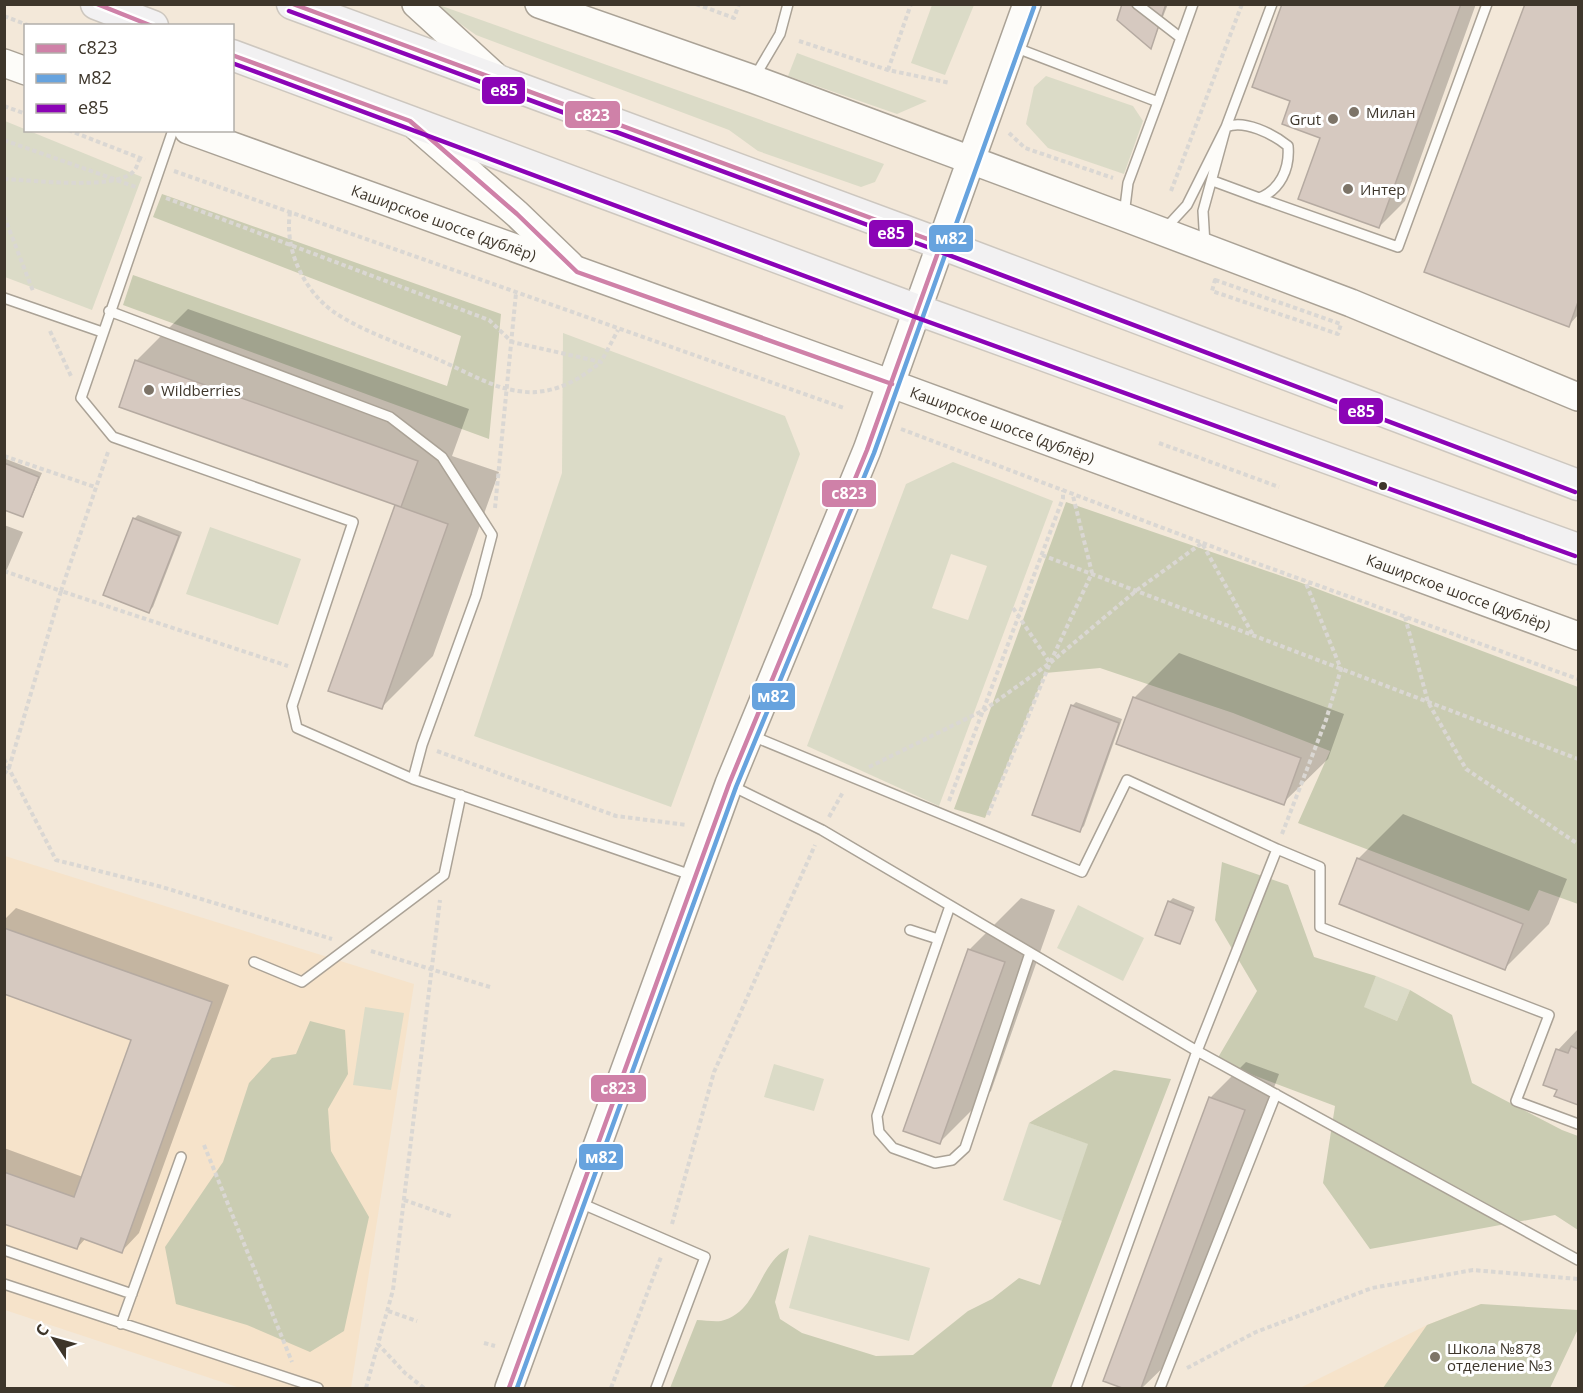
<svg xmlns="http://www.w3.org/2000/svg" width="1583" height="1393" font-family="'Open Sans',sans-serif">
<style>
.built{fill:#f6e3ca}
.green{fill:#dbdbc7;fill-rule:evenodd}
.forest{fill:#caccb2}
.shadow{fill:#0003}
.building{fill:#d6c9c0;stroke:#b5aaa1;stroke-width:1.5}
.lines{fill:none;stroke-linecap:round;stroke-linejoin:round}
.lane-casing{stroke:#aaa296;stroke-width:12}
.secondary-casing{stroke:#aaa296;stroke-width:30}
.primary-casing{stroke:#cdc7bf;stroke-width:33}
.path{stroke:#dad7d3;stroke-width:4;stroke-dasharray:4.5 3;stroke-linecap:butt}
.lane{stroke:#fdfcf9;stroke-width:9}
.secondary{stroke:#fdfcf9;stroke-width:27}
.primary{stroke:#f2f1f2;stroke-width:30}
.bus-1-casing{stroke:#fff;stroke-width:9}
.bus-2-casing{stroke:#fff;stroke-width:9}
.bus-3-casing{stroke:#fff;stroke-width:9}
.bus-1{stroke:#cf81a8;stroke-width:4.5}
.bus-2{stroke:#67a3de;stroke-width:4.5}
.bus-3{stroke:#8b04b6;stroke-width:4.5}
.poi-dot{fill:#7d7468;stroke:#fff;stroke-width:2}
.bus-dot{fill:#3e362b;stroke:#fff;stroke-width:2}
.labels{text-anchor:middle;dominant-baseline:central;stroke-width:6;stroke-linejoin:round;paint-order:stroke}
.poi-label{font-size:15px;fill:#3e362b;stroke:#fff;text-anchor:start}
.street-label{font-size:15px;fill:#3e362b;stroke:#fff}
.line-badge{stroke:#fff;stroke-width:2}
.badge-label{font-size:16px;text-anchor:middle;font-weight:bold;fill:#fff}
</style>
<rect width="100%" height="100%" fill="#f3e8d9"/>
<path class="built" d="M5,856L414,984L351,1388H240L5,1310Z
M1481,1304L1495,1388H1300L1427,1325Z"/>
<path class="green" d="M434,5H439L884,164L875,182L861,187L758,151L729,130L476,35Z
M932,5H974L945,75L911,63Z
M797,53L927,101L897,114L788,76Z
M1046,76L1133,106L1143,121L1124,174L1048,148L1026,124L1034,87Z
M5,121L142,177L92,310L5,277Z
M563,333L785,416L800,454L671,807L474,736L562,473Z
M953,462L1053,501L939,806L807,746L906,484ZM951,554L987,566L968,620L932,608Z
M210,527L301,559L278,625L186,594Z
M1078,905L1144,938L1123,981L1057,948Z
M1376,976L1410,990L1397,1021L1363,1007Z
M365,1007L404,1013L391,1090L353,1085Z
M774,1064L824,1079L814,1111L764,1097Z
M1029,1123L1089,1144L1062,1221L1003,1200Z
M809,1235L930,1268L909,1341L789,1308Z"/>
<path class="forest" d="M162,194L501,314L489,439L123,305L133,275L447,386L461,336L153,217Z
M1066,502L1299,582L1578,687V904L1539,890L1529,911L1298,823L1330,751L1233,713L1100,668L1045,673L985,818L954,809Z
M1222,862L1288,885L1314,957L1376,976L1364,1007L1397,1021L1410,990L1452,1015L1472,1083L1562,1130L1578,1136V1230L1555,1215L1370,1249L1323,1183L1335,1106L1216,1061L1257,991L1215,920Z
M310,1021L345,1030L348,1074L328,1109L331,1151L369,1217L344,1331L310,1352L247,1325L176,1304L165,1247L223,1162L249,1083L272,1058L296,1054Z
M1114,1070L1171,1079L1051,1388H670L697,1320C704,1320 714,1322 721,1321C759,1312 758,1262 789,1248L775,1302L780,1319L802,1333L876,1356L913,1355L968,1311L992,1299L1019,1278L1040,1285L1088,1144L1029,1123Z
M1481,1304L1578,1310V1329L1550,1388H1383L1427,1325Z"/>
<path class="shadow" d="M1124,4H1168L1151,47Z
M1283,4H1476L1405,201L1379,227L1322,137L1292,100Z
M1527,4H1578V315L1569,325Z
M188,309L469,409L452,456L499,472L433,656L381,708L330,690L397,504L136,361Z
M6,459L42,473L23,516L4,508Z
M138,515L182,532L153,607L149,611L134,519Z
M4,525L23,532L4,576Z
M1179,653L1344,714L1328,759L1283,803L1134,698Z
M1076,702L1122,719L1084,826L1080,830L1072,706Z
M1403,814L1567,879L1549,924L1505,968L1358,859Z
M1021,898L1055,910L991,1091L940,1142L969,950Z
M1173,898L1195,907L1180,942L1169,902Z
M16,908L229,985L139,1233L122,1251L86,1238L77,1248L4,1222V1148L83,1177L133,1039L4,993V920Z
M1578,1029V1104L1556,1096L1559,1089L1558,1050Z
M1246,1062L1279,1074L1174,1357L1142,1388H1127L1105,1380L1210,1098Z"/>
<path class="building" d="M1122,4H1166L1151,49L1117,20Z
M1282,4H1461L1379,228L1298,199L1320,138L1282,124L1290,101L1252,87Z
M1525,4H1578V302L1569,327L1424,272Z
M135,360L418,461L401,507L119,407Z
M4,463L39,477L23,517L4,510Z
M395,505L448,524L382,709L328,691Z
M133,518L179,536L149,613L103,595Z
M1133,697L1301,758L1284,805L1116,744Z
M1071,705L1119,723L1080,832L1032,815Z
M1357,858L1523,924L1505,970L1339,904Z
M1168,901L1193,911L1180,944L1155,935Z
M4,928L212,1002L122,1253L81,1238L77,1249L4,1224V1172L74,1197L131,1040L4,994Z
M968,949L1005,962L940,1144L903,1131Z
M1571,1046L1578,1049V1105L1554,1096L1557,1090L1543,1085L1556,1049L1568,1053Z
M1209,1097L1245,1110L1141,1388H1122L1103,1381Z"/>
<g class="lines">
<g class="lane-casing">
<path id="lane" d="M1137,4L1181,38
M1014,47L1158,102L1193,4
M754,78L780,34L788,4
M173,130L81,398L113,437L353,522L292,706L297,728L413,779L694,876
M1259,198L1398,247L1487,4
M1124,215L1128,183L1158,102
M1164,230L1187,205L1226,127C1244,119 1273,134 1288,146C1290,169 1280,190 1259,198L1213,181
M1205,245L1203,211L1226,127L1272,4
M4,298L102,332
M109,311L390,417L442,457L492,535L476,596L422,745L413,779
M750,735L1082,872L1127,780L1277,849L1197,1051L1578,1260
M732,786L822,830L1197,1051L1076,1388
M1277,849L1320,867V927L1549,1015L1516,1101L1578,1124
M950,906L877,1116L879,1132L893,1148L935,1163L952,1160L965,1148L1030,953
M910,930L938,939
M254,962L302,982L444,875L461,795
M578,1202L705,1257L656,1388
M4,1250L132,1294
M4,1284L318,1388
M121,1324L181,1157
M1160,1388L1276,1094"/>
</g>
<g class="secondary-casing">
<g id="secondary">
<path d="M416,4L498,79"/>
<path d="M539,4L753,79L1124,217L1351,303L1578,397"/>
<path d="M4,63L26,71"/>
<path d="M416,126L517,214L570,265"/>
<path id="s1" d="M188,130L892,384L1578,636"/>
<path d="M509,1388L729,784L867,450L1027,4"/>
</g>
</g>
<g class="primary-casing">
<path id="primary" d="M96,4L153,26
M292,4L941,244L1578,485
M232,55L918,310L1578,549"/>
</g>
<path class="path" d="M696,4L734,18L739,4
M4,16L30,26
M799,41L888,70L950,83
M888,70L911,4
M4,106L26,114
M68,130L145,160
M1009,133L1025,148L1113,178
M4,140L136,187
M174,171L844,408
M4,179C32,180 116,191 134,171C137,168 138,161 140,158
M1171,191L1242,4
M166,198L489,320L512,342L601,362L618,330
M290,212C285,245 299,280 323,303C346,326 406,346 437,359C458,368 479,380 500,387C510,390 526,393 536,392C562,390 581,378 601,362
M4,216L33,291
M1215,280L1341,324L1338,334L1212,291Z
M50,331L71,376
M901,429L1253,562L1578,679
M1159,443L1279,487
M4,456L95,487
M495,508L516,293
M1042,555L1578,759
M4,571L61,591L108,452
M1013,608L1050,663
M1405,617L1428,702L1466,769L1578,844
M437,751L616,816L687,825
M4,759L56,860L162,887L332,939
M869,767L984,710L1050,663L1137,590L1202,543L1253,635
M4,774L9,768L61,591L288,666
M949,801L1063,498V490
M988,815L1050,663L1092,573L1073,496
M829,817L843,792
M1282,834L1326,720L1341,669L1305,581
M371,951L490,987
M204,1145L292,1362
M404,1200L453,1217
M672,1224L714,1072L815,845
M388,1311L417,1321
M484,1343L495,1346
M1187,1368L1256,1332L1372,1288L1473,1270L1578,1279
M366,1388L378,1344
M424,1388L405,1373L378,1344L393,1290L440,900
M611,1388L661,1257"/>
<use href="#lane" class="lane"/>
<use href="#secondary" class="secondary"/>
<use href="#primary" class="primary"/>
<g class="bus-1-casing">
<path id="bus-1" d="M97,4L152,26
M293,4L941,244L867,450L729,784L509,1388
M232,55L410,121L517,214L577,272L892,384"/>
</g>
<g class="bus-2-casing">
<path id="bus-2" d="M517,1388L736,787L874,453L1034,7"/>
</g>
<g class="bus-3-casing">
<path id="bus-3" d="M289,11L938,251L1575,492
M232,63L915,317L1575,556"/>
</g>
<use href="#bus-1" class="bus-1"/>
<use href="#bus-2" class="bus-2"/>
<use href="#bus-3" class="bus-3"/>
</g>
<g class="poi-dot">
<circle cx="1354" cy="112" r="6"/>
<circle cx="1333" cy="119" r="6"/>
<circle cx="1348" cy="189" r="6"/>
<circle cx="149" cy="390" r="6"/>
<circle cx="1435" cy="1357" r="6"/>
</g>
<circle class="bus-dot" cx="1383" cy="486" r="5"/>
<g class="labels">
<g class="poi-label">
<text x="1366" y="112">Милан</text>
<text x="1321" y="119" text-anchor="end">Grut</text>
<text x="1360" y="189">Интер</text>
<text x="161" y="390">Wildberries</text>
<text x="1447" y="1348">Школа №878<tspan x="1447" dy="17">отделение №3</tspan></text>
</g>
<g class="street-label">
<text stroke="none"><textPath href="#s1" startOffset="272">Каширское шоссе (дублёр)</textPath></text>
<text stroke="none"><textPath href="#s1" startOffset="866">Каширское шоссе (дублёр)</textPath></text>
<text stroke="none"><textPath href="#s1" startOffset="1352">Каширское шоссе (дублёр)</textPath></text>
</g>
</g>
<g class="line-badge">
<rect x="481" y="76" width="45" height="29" rx="6" fill="#8b04b6"/>
<rect x="564" y="100" width="57" height="29" rx="6" fill="#cf81a8"/>
<rect x="868" y="219" width="46" height="29" rx="6" fill="#8b04b6"/>
<rect x="928" y="224" width="46" height="29" rx="6" fill="#67a3de"/>
<rect x="1338" y="397" width="46" height="28" rx="6" fill="#8b04b6"/>
<rect x="821" y="479" width="56" height="29" rx="6" fill="#cf81a8"/>
<rect x="751" y="682" width="45" height="29" rx="6" fill="#67a3de"/>
<rect x="590" y="1074" width="57" height="29" rx="6" fill="#cf81a8"/>
<rect x="578" y="1143" width="46" height="28" rx="6" fill="#67a3de"/>
</g>
<g class="badge-label">
<text x="504" y="96">е85</text>
<text x="592" y="121">с823</text>
<text x="891" y="239">е85</text>
<text x="951" y="244">м82</text>
<text x="1361" y="417">е85</text>
<text x="849" y="499">с823</text>
<text x="773" y="702">м82</text>
<text x="618" y="1094">с823</text>
<text x="601" y="1163">м82</text>
</g>
<rect width="1583" height="1393" fill="none" stroke="#3e362b" stroke-width="12"/>
<rect x="24" y="24" width="210" height="108" fill="#ffffff" stroke="#b2afaa" stroke-width="1.5"/>
<rect x="36" y="44" width="30" height="9" fill="#cf81a8" stroke="#b2afaa" stroke-width="1.5"/>
<text x="78" y="54" font-size="18" fill="#3e362b">с823</text>
<rect x="36" y="74" width="30" height="9" fill="#67a3de" stroke="#b2afaa" stroke-width="1.5"/>
<text x="78" y="84" font-size="18" fill="#3e362b">м82</text>
<rect x="36" y="104" width="30" height="9" fill="#8b04b6" stroke="#b2afaa" stroke-width="1.5"/>
<text x="78" y="114" font-size="18" fill="#3e362b">е85</text>
<g transform="translate(54 1339) rotate(306)" stroke="#ffffff" stroke-width="4.5" paint-order="stroke">
<path d="M0-4.5L10 22L0 15L-10 22Z" fill="#3e362b"/>
<text y="-9" font-size="16" font-weight="bold" text-anchor="middle" fill="#3e362b">С</text>
</g>
</svg>
